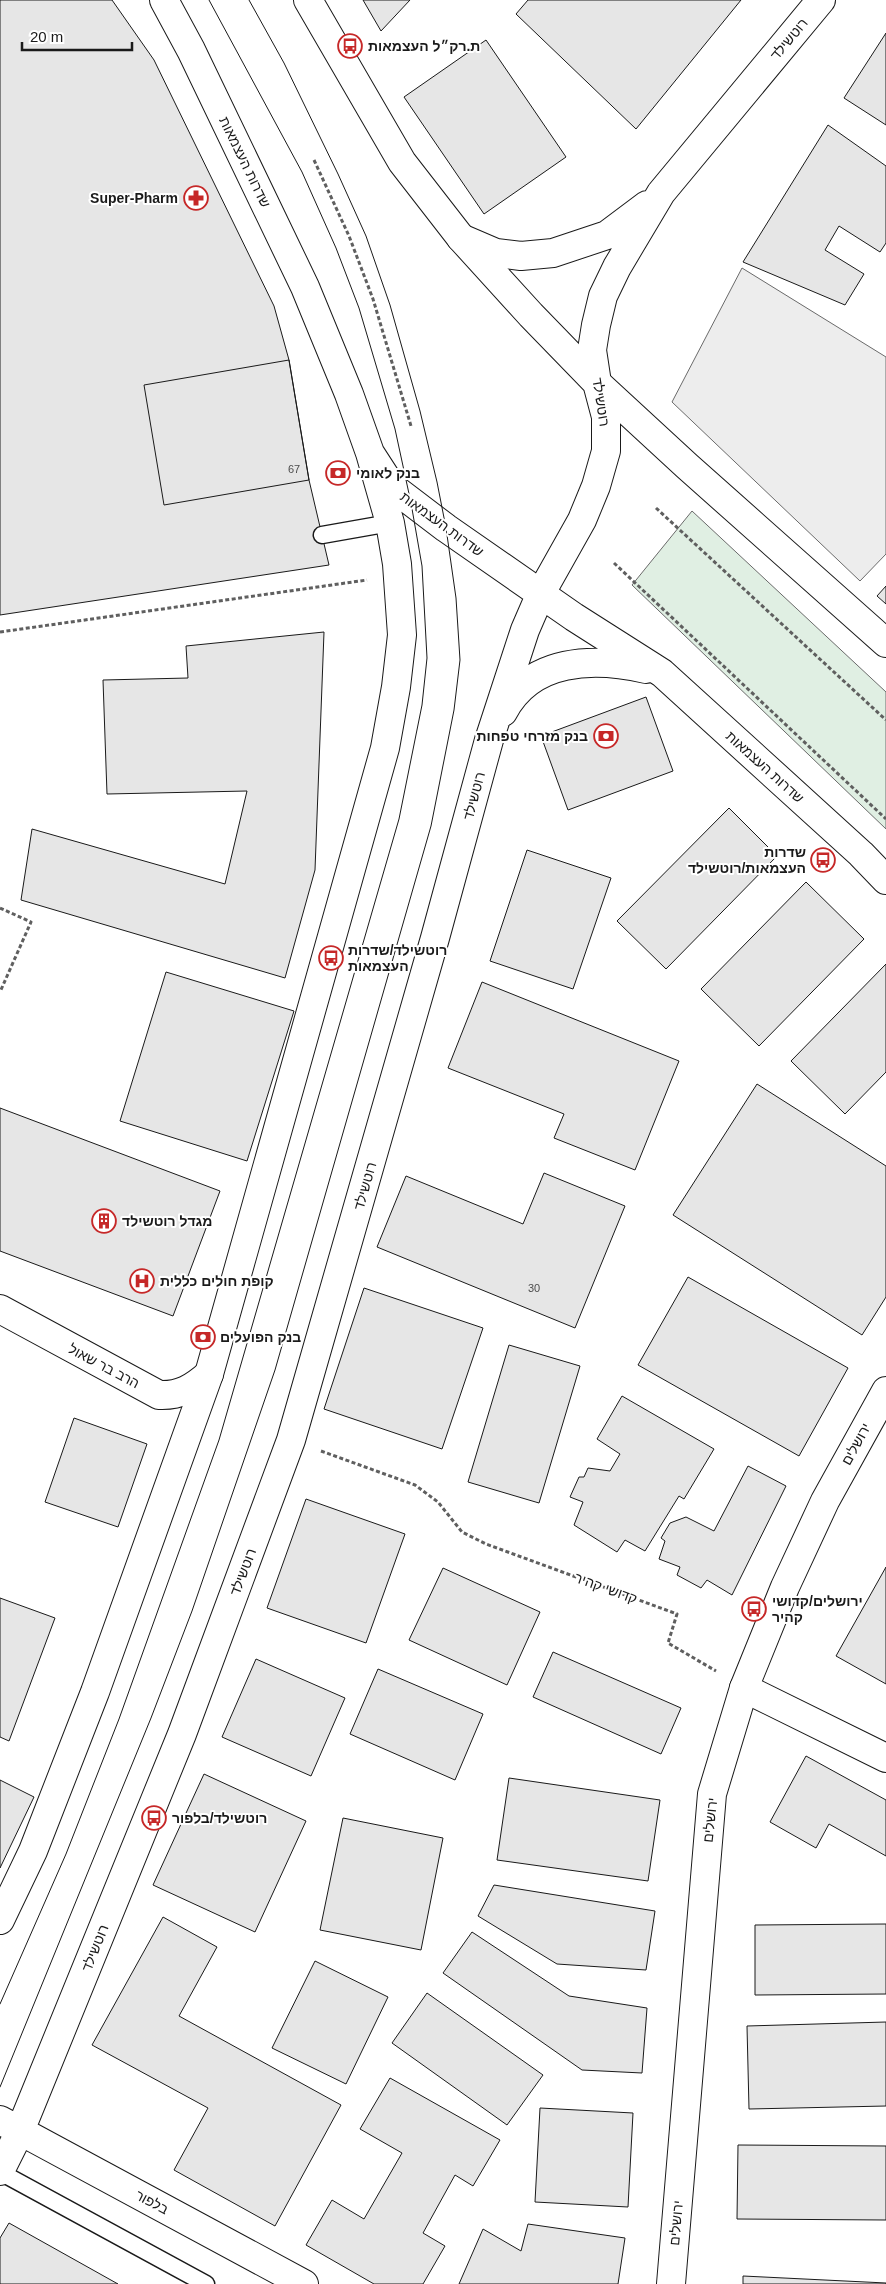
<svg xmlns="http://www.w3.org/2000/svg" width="886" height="2284" font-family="Arial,Heebo,sans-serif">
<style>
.green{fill:#e0efe3;stroke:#6a6a6a}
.parking{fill:#ededed;stroke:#6a6a6a}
.building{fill:#e6e6e6;stroke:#1a1a1a}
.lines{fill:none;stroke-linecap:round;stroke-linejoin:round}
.lane-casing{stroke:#1a1a1a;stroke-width:19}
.street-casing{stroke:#1a1a1a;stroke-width:30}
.secondary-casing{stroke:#1a1a1a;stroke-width:30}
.path{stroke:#5f5f5f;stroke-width:3;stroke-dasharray:4 2.5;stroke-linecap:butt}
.lane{stroke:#fff;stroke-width:16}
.street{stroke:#fff;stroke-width:28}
.secondary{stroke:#fff;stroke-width:28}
.tram{stroke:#1a1a1a;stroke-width:1}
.labels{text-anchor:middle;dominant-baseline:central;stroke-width:4;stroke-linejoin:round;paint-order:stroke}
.number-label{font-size:11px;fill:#4d4d4d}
.street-label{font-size:14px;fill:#1a1a1a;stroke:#fff}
.poi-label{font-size:14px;font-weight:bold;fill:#1a1a1a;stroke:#fff;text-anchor:start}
</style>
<rect width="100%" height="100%" fill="#fff"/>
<path class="green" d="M692,511L886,692V829L632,585Z"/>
<path class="parking" d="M742,268L886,357V554L860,581L672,402Z"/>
<path class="building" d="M0,0H112L154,60L274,306L289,360L309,480L329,565L0,615Z
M363,0H410L381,31Z
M528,0H741L636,129L516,14Z
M886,33V125L844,98Z
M486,40L566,157L484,214L404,97Z
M828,125L886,166V243L880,252L839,226L825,250L864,274L845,305L743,262Z
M289,360L309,480L164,505L144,385Z
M886,586V604L877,596Z
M324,632L315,870L285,978L21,900L32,829L225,884L247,791L107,794L103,680L188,678L186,646Z
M646,697L673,771L568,810L541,736Z
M729,808L777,856L666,969L617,921Z
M527,850L611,878L573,989L490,961Z
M806,882L864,939L759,1046L701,989Z
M886,964V1072L845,1114L791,1061Z
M166,972L294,1011L247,1161L120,1121Z
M482,982L679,1061L635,1170L554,1138L564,1114L448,1068Z
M757,1084L886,1166V1297L862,1335L673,1215Z
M0,1108L220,1191L173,1316L0,1251Z
M544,1173L625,1206L575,1328L377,1247L406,1176L523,1224Z
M688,1277L848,1368L799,1456L638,1365Z
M364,1288L483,1328L442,1449L324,1409Z
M509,1345L580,1366L539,1503L468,1482Z
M622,1396L714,1449L684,1499L679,1496L645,1551L625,1540L617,1552L574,1525L583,1502L570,1497L579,1477H584L588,1468L610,1471L620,1454L597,1439Z
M74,1418L147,1444L118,1527L45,1502Z
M748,1466L786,1486L732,1595L707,1580L701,1588L677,1575L680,1567L659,1559L665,1541L661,1538L670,1523L686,1517L714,1531Z
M306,1499L405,1534L366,1643L267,1608Z
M886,1567V1684L836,1656Z
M443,1568L540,1612L507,1685L409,1640Z
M0,1598L55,1618L9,1741L0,1737Z
M553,1652L681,1708L661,1754L533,1697Z
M256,1659L345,1698L311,1776L222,1737Z
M378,1669L483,1714L455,1780L350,1734Z
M806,1756L886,1800V1856L829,1824L816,1848L770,1822Z
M204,1774L306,1821L255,1932L153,1885Z
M509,1778L660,1800L648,1881L497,1860Z
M0,1780L34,1797L0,1868Z
M343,1818L443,1838L421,1950L320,1930Z
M494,1885L655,1911L646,1970L557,1964L478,1916Z
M163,1917L217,1947L179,2016L341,2105L275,2226L174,2170L208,2108L92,2045Z
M886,1924V1994L755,1995V1925Z
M472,1932L569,1996L647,2008L642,2073L582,2070L443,1973Z
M315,1961L388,1997L346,2084L272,2048Z
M427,1993L543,2075L507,2125L392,2043Z
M886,2022V2106L749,2109L747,2026Z
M390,2078L500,2140L473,2186L455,2175L423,2233L445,2246L423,2284H374L306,2245L332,2200L364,2219L402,2153L360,2129Z
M540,2108L633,2113L628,2207L535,2202Z
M738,2145L886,2146V2220L737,2219Z
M9,2223L118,2284H0V2238Z
M528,2224L625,2238L618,2284H459L483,2229L521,2251Z
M743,2276L886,2283V2284H743Z"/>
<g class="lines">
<g class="lane-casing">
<path id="lane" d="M322,535L390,523
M0,2172L206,2284"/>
</g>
<g class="street-casing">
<path id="street" d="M461,238L496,253L521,256L553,253L607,235L647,205
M597,383L592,350L596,325L603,296L617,267L661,193L821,0
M0,1309L159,1395C180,1396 193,1388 209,1374
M744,1688L886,1758"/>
</g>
<g class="secondary-casing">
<path id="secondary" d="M164,0L191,50L305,287L349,394L370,453L392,487L446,528L574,617L662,673L861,854L886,880
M308,0L402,162L461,238L531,315L597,383L687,466L886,643
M503,712C531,658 594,657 646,669
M0,1920L33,1851L95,1692L209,1374L385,748L396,687L402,635L397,564L390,523L370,453
M0,2120L304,2284
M0,2171L20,2131L182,1734L291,1440L435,938L489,740L525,630L541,593L582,520L596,486L606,451V417L597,383
M671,2284L712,1794L744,1688L785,1587L825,1501L886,1391"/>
</g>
<path class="path" d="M314,160L349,236L373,299L411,426
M656,508L886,720
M614,563L886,819
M0,632L367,580
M0,908L31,922L0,992
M321,1451L415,1485L438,1502L462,1532L486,1544L677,1614L668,1643L716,1671"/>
<use href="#lane" class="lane"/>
<use href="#street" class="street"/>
<use href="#secondary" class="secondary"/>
<path class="tram" d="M0,2004L66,1854L119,1719L219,1440L399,819L422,705L427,658L422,566L411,503L395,429L359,308L336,248L302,172L209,0
M0,2087L151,1718L192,1611L275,1370L431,826L454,710L460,660L456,598L446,528L437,482L420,411L390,305L366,236L338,174L284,63L249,0"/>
</g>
<defs>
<g id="bus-ring" transform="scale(1.25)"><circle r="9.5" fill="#fff" stroke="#c62828" stroke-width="1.5"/><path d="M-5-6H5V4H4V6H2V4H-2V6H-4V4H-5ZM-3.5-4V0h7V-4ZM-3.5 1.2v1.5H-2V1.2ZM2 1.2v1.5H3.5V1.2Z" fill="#c62828"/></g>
<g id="pharmacy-ring" transform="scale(1.25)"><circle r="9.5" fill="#fff" stroke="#c62828" stroke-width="1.5"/><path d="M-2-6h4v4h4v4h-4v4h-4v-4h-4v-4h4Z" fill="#c62828"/></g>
<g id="bank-ring" transform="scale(1.25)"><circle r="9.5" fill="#fff" stroke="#c62828" stroke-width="1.5"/><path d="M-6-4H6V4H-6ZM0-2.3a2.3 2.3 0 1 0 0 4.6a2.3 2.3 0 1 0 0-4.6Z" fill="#c62828"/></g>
<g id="building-ring" transform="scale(1.25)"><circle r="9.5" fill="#fff" stroke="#c62828" stroke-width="1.5"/><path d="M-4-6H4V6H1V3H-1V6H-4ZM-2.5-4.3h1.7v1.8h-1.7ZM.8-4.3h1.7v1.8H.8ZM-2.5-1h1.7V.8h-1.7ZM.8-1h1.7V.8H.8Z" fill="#c62828"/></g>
<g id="hospital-ring" transform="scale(1.25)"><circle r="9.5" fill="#fff" stroke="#c62828" stroke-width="1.5"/><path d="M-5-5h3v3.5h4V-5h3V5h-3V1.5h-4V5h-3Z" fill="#c62828"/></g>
</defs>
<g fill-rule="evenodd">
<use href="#bus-ring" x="350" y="46"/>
<use href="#pharmacy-ring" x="196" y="198"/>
<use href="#bank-ring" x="338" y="473"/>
<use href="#bank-ring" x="606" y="736"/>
<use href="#bus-ring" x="823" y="860"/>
<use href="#bus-ring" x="331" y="958"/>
<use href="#building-ring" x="104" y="1221"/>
<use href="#hospital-ring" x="142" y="1281"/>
<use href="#bank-ring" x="203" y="1337"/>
<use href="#bus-ring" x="754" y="1609"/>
<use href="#bus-ring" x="154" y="1818"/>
</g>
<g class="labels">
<g class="number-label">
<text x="294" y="469">67</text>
<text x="534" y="1288">30</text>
</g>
<g class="street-label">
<text transform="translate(789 39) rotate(-50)">רוטשילד</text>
<text transform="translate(245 162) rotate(64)">שדרות העצמאות</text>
<text transform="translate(601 402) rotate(81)">רוטשילד</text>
<text transform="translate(442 524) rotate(36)">שדרות העצמאות</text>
<text transform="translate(765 767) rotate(42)">שדרות העצמאות</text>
<text transform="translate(474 796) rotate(-75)">רוטשילד</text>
<text transform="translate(365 1186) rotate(-74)">רוטשילד</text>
<text transform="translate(104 1366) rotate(28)">הרב בר שאול</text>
<text transform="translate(856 1444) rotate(-61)">ירושלים</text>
<text transform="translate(243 1572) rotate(-69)">רוטשילד</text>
<text transform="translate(606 1588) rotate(20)">קדושי קהיר</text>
<text transform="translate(710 1820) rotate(-84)">ירושלים</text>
<text transform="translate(95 1948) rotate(-68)">רוטשילד</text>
<text transform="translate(152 2202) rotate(28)">בלפור</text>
<text transform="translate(676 2223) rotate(-85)">ירושלים</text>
</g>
<g class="poi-label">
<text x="368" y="46">ת.רק״ל העצמאות</text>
<text x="178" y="198" text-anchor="end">Super-Pharm</text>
<text x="356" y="473">בנק לאומי</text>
<text x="588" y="736" text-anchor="end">בנק מזרחי טפחות</text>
<text x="806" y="852" text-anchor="end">שדרות<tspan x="806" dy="16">העצמאות/רוטשילד</tspan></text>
<text x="348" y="950">רוטשילד/שדרות<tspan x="348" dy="16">העצמאות</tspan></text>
<text x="122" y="1221">מגדל רוטשילד</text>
<text x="160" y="1281">קופת חולים כללית</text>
<text x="220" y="1337">בנק הפועלים</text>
<text x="772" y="1601">ירושלים/קדושי<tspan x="772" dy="16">קהיר</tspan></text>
<text x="172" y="1818">רוטשילד/בלפור</text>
</g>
</g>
<path d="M22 42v8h110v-8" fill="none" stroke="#1a1a1a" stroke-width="2.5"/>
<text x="30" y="42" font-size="15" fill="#1a1a1a" stroke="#ffffff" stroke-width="4" paint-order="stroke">20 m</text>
</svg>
